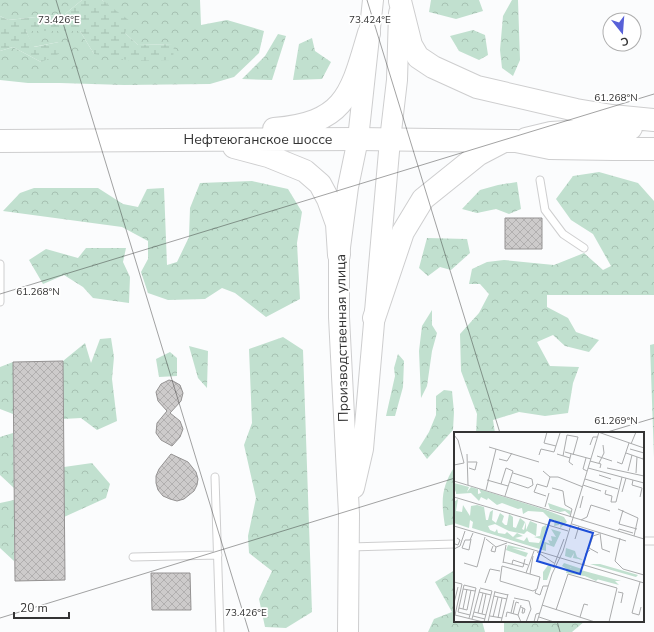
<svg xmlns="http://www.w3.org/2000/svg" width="654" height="632" font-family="'Nunito Sans',sans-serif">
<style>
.forest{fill:url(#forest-crowns)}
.wetland{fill:url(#wetland-marsh)}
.building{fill:url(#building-cross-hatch);stroke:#949292}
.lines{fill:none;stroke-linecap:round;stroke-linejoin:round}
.lane-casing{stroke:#cececf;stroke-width:9}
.secondary-casing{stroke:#cececf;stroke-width:22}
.primary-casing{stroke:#cececf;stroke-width:24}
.lane{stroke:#fff;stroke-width:7}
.secondary{stroke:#fff;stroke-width:20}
.primary{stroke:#fff;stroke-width:22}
.ticks{fill:none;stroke:#343434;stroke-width:1;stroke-opacity:0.45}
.labels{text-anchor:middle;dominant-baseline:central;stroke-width:3.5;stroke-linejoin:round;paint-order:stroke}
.street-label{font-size:14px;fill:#343434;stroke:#fff}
.inset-road{fill:none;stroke:#abacad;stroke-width:1}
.view{fill:#1d4ed8;fill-opacity:0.15;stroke:#1d4ed8;stroke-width:2}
.inset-edge{fill:none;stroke:#343434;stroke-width:2}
.ticks-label{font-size:10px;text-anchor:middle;fill:#343434;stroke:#fff;stroke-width:3.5;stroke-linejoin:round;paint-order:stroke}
</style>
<defs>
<pattern id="forest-crowns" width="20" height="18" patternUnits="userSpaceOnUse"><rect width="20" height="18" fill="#c1e0cf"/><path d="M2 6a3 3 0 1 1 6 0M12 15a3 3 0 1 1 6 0" fill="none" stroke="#a6c1b2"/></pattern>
<pattern id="wetland-marsh" width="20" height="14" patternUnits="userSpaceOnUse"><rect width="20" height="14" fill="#c1e0cf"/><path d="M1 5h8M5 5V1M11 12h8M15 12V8" fill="none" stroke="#a6c1b2"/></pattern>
<pattern id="building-cross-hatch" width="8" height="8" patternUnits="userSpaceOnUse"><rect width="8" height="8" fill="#cdcbcb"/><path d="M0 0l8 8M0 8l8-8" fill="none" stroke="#b1afaf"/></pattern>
</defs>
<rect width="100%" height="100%" fill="#fbfcfd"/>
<path class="forest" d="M0,0H82L65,14L8,20L0,16Z
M102,0H200L201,25L227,20L264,31L259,53L234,77L210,84L124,85L60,83H28L0,80V51L13,47L41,62L59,42L33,47L26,31H80L94,54L174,44L138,45L125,33L109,6Z
M431,0H479L483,11L456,19L429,12Z
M512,0H518L520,60L513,76L502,68L500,50L503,16Z
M473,30L485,35L488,55L479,60L459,51L450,36Z
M278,34L286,36L272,80L242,79L265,56Z
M312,38L315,51L331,62L322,79L293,80L299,44Z
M599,172L638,183L654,201V295H547V307L568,318L576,332L599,340L589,352L565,346L553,335L537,342L550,366L579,367L573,383L568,413L545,416L519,412L493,420L495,433H476L477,414L461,371L460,334L479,313L489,294L480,284H469L472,269L487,262L504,260L554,265L584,253L603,270L611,266L593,234L571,220L556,199L573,176Z
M252,181L288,189L302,212L297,243L300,299L266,317L235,293L222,288L205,299L168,300L148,293L141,272L148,259V241L122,227L3,211L20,193L34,188H98L123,204L138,207L147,189L164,188L167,265L177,262L189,237L190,208L200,183Z
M517,182L521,209L509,214L496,209L477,213L462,209L480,190L498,185Z
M427,238L467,239L470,253L451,270L440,267L428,276L419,268Z
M86,248H126L123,262L130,277L129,303L93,298L83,287L64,275L43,284L29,260L46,249L78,258Z
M432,310V325L437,333L432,351L427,386L421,398L419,351L422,326Z
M283,337L303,350L312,612L286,628L265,627L259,599L272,571L249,553L248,536L256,498L244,445L252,423L249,349Z
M111,338L114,357L112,379L117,421L97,430L81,418L63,419V361L85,343L91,363L100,339Z
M654,344V458L650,345Z
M189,346L208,351L207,388L198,378Z
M170,352L177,358V376L159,377L156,359Z
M398,354L404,361L403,387L395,416H386L395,376L394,368Z
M13,362V414L0,409V367Z
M444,390L452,391L454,412L453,430L427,459L419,448L429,432L436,415V396Z
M13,433L14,488L0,475V437Z
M92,463L110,484L106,498L64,517V467Z
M455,466V524L445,526C441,501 441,487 455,466Z
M14,500V561L0,548V503Z
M455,570V621H482L485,632H428L434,619L452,612L435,582Z
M504,621H585L572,632H504Z"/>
<path class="wetland" d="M82,0H102L130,21L125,33L138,45L174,44L173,60L133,61L94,54L80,31H26L34,47L59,42L61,53L41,62L13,47L0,51V16L8,20L65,14Z"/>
<path class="building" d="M505,218H542V249H505Z
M63,361L65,580L15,581L13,362Z
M169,380L173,381L180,385L183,393L181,401L170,413L180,421L183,429L180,437L172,446L161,440L156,433L157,423L167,411L158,401L156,392L161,384Z
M171,454L188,462L196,472L198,479L197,485L194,491L184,499L177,501L170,499L163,496L158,490L156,483V476L159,469Z
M151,573H190L191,610H152Z"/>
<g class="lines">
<g class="lane-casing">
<path id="lane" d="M540,180L545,210L563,234L584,248
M0,264V302
M215,477L220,632
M643,541H654
M350,547L455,544
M133,557L218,555"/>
</g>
<g class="secondary-casing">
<path id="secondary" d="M354,488L363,449L390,140L397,80L399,13
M348,632L349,514L339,317V255L348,187L358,139L373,0"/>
</g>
<g class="primary-casing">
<path id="primary" d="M400,1L411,45L418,57L433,67L477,87L576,110L612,116L654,120
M274,129C346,123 351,94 369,33
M526,139L551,133L631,128
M0,141L358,139L516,141L550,148L613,149H654
M234,147L268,156L305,171L320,184L328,199L337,224L339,255
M374,318L403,232L423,199L479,154L502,142"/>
</g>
<use href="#lane" class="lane"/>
<use href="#secondary" class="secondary"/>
<use href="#primary" class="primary"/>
</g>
<path class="ticks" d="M56,0L249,632M367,0L500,433M0,294L654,94M604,433L654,418M0,618L455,478M557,621L560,632"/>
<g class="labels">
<g class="street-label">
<text x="258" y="139">Нефтеюганское шоссе</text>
<text transform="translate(342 338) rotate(-91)">Производственная улица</text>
</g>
</g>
<g transform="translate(454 432)">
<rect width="190" height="190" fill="#fbfcfd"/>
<path d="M0,51L15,55L13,60L17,55L24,57V62L27,61L25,57L92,78L110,85L113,90L106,96L107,89L105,93L100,94L101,88H97L89,80L74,79L69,82L68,76L64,77L48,71L43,73L34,66L33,68L27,65L25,69L17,61L2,62V58L0,63ZM4,67L2,79L8,80L9,73L16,84L17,74L23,73L30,75L32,88H34L36,80L39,78L38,88L42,91L46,81L50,84L48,90L51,93H53L55,82L59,85V95L62,96L66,86L71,90L68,97L70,98L72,90V98L76,89L83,92L82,104L73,99L70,102L55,99L41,92L34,94L36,98L41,100L43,97L44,101L51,102L53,100L59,105L63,101L69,104L61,106L70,109L73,105L75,110L85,111L87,107L80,105L86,104L88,95L92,93L93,96L89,109L96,112L94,108L98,109L97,104L102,105L97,97L107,100L100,115L92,112V119L18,96L19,90L16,88L15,96L0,91V70ZM94,71L117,79L116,83L111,79L106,80L96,77ZM54,113L74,118L58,116L74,121L72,125L52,118ZM112,116L121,119L123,125L130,128L119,126L120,121L117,126L111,124ZM110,131L128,137L125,140L116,135L120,141L145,146L142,149L131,144L112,141L113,137L108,134ZM95,132L98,133L97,137L93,148H89V140ZM136,132H146L184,143L182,145Z" fill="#c1e0cf"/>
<path d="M119,135L124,139L123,137L167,149H161L165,153L120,141L116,136Z" fill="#c1e0cf"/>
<path class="inset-road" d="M93,0L90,11L102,14M144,0L190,16M0,3L4,8L10,31L0,33M177,12L182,0M136,13L139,5H143M35,15L85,30M176,17L190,21M111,20L137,27M172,21L189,27L190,23M13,22L14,53M103,22L116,26M117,22L115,30L119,33M85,23L87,17L100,20L106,1M109,24L113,3L124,5L119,23M143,24L158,29M132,26L129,37L133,39M45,27L53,29L58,21M136,29L147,32L146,36M14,30H23L21,38L15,36M163,30L168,32L175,11M145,31L150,21L149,13M134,36L190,51M153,36L190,44M89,39L96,45H104L129,55M174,39L178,23M182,41L183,25M145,43L157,47M131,47L164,57M33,48L54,54M179,48L178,53L188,56L186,65M0,49L190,107M56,50L74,56L79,53L78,47L59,41M47,52L52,36L59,39L51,64M129,53L147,59M98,56L109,59L111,73L118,77L116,85M32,58L42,17M152,58L151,62L158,64L157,70H162L168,45M168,60L172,46M92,64L80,60L82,55L83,52L93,55L96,45M0,65L114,99M91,75L95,61M126,76L129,64M164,77L184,86L180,104M169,78L165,92L183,97M127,88L133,85L137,73L156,79M118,92L172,109M0,94L190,151M164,99L165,97L179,101M146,101L148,117L156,120M166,106L161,129L169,137L190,143M17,107L15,118L8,116L11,108H16L19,101M32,107L42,115L53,111M121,107L125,94M1,112L4,113L6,108L3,106M39,114L37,119L41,120L42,115M0,117L6,114L11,99M83,120L100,131M144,121L135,116L139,104L145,102M49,130L69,135L71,127M10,131L23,135L31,105M49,131L52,113M58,132L59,128L74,133M130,133L132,121L136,118M48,134L86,145L83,157L79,159L46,149ZM99,136L110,107M72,141L80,119M76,142L79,124M0,150L8,152L1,183M186,150L178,181L185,183L187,175M31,151L36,137L46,139M26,156L38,159L30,190M9,157L21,159M82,158L81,161L86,163L89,154H94M25,160L37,163M41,160L54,163M164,160L169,161L167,171M40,164L53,167M60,166L75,169L77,177L72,190M0,171L4,155M88,173L141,190M67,175L71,177L70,181H68L69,176M5,176L13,178L17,158M9,177L13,157M102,178L114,142L163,156L155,190M20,180L32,183M24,181L29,161M57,181L60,168M28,182L32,162M59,182L62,170L65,171M1,183L29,190M19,184L31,187M36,184L48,186M39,185L44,165M52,185L53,180L64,183M85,185L100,190M126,185L130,172L134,173M15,186L16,183L22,156L10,153L4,180L16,183M44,186L48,166M18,187L26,157M34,190L41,159M47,190L54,162M67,190L64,183L67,173M80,190L82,182L86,181M83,190L98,142L109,119L145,0"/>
<path class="view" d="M96,88L139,101L126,142L83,129Z"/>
<rect width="190" height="190" class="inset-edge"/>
</g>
<g class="ticks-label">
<text x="59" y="23">73.426°E</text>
<text x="370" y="23">73.424°E</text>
<text x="616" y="101">61.268°N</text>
<text x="38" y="295">61.268°N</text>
<text x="616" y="424">61.269°N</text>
<text x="246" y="616">73.426°E</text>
</g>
<g transform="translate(622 32) rotate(163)"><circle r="19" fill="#ffffff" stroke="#aeaeae"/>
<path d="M0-3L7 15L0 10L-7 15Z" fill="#5861d8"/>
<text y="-6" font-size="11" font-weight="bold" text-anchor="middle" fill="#343434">С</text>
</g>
<path d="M14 612v6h55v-6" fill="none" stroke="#343434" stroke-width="2"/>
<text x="20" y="612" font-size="12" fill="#343434" stroke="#ffffff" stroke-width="3" paint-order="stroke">20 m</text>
</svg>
